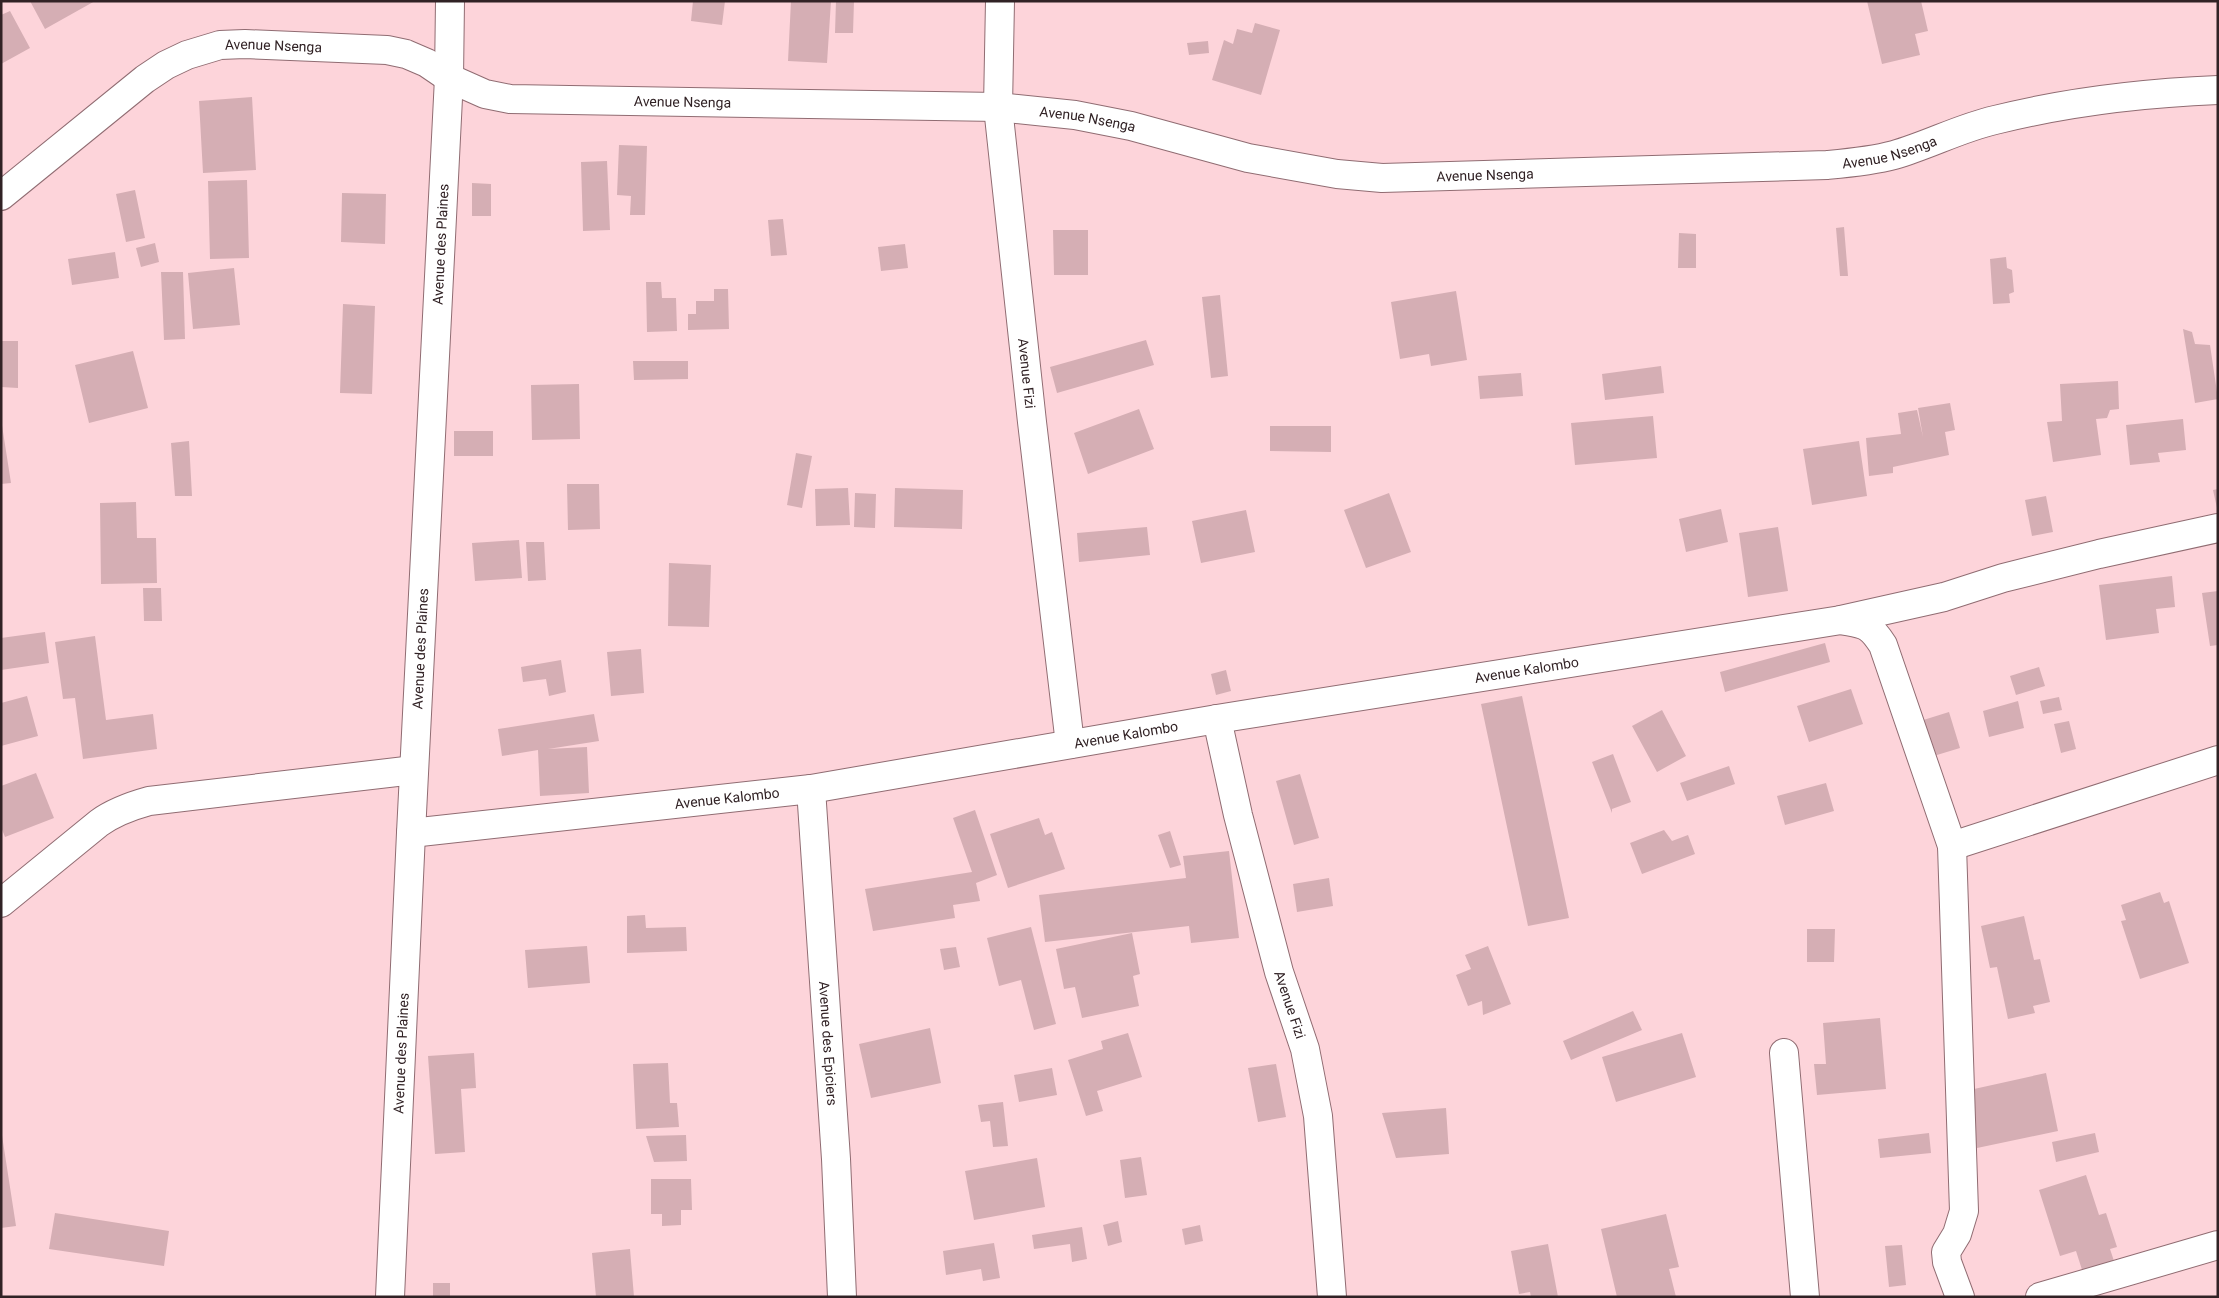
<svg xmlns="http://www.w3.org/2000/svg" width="2219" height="1298" font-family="Roboto,sans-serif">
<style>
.building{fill:#d5aeb4}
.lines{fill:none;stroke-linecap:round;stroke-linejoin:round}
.minor-casing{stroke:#906c72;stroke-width:30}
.minor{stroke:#fff;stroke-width:28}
.labels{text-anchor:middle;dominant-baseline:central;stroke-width:4.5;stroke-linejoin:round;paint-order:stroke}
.street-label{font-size:14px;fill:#312225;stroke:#fff}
</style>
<rect width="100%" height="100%" fill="#fdd4da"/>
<path class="building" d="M30,1H95L45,29Z
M693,1H725L722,25L691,21Z
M791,1H831L827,63L788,61Z
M836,1H854L853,33H835Z
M1867,1H1921L1928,31L1915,34L1920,55L1882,64Z
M10,11L30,48L1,64V15Z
M1255,23L1280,30L1261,95L1212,80L1224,40L1233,44L1237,29L1252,33Z
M1208,41L1209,53L1189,55L1187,43Z
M252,97L256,170L203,173L199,101Z
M619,145L647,146L645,215H630L631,196L617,195Z
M607,161L610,230L583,231L581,162Z
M247,180L249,258L210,259L208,181Z
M472,183L491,184V216H472Z
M135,190L145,238L126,242L116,194Z
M342,193L386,194L385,244L341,242Z
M783,219L787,255L771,256L768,220Z
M1844,227L1848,276H1840L1836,228Z
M1053,230H1088V275H1054Z
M1679,233L1696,234V268H1678Z
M155,243L159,262L141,267L136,248Z
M905,244L908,268L881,271L878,247Z
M115,252L119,278L72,285L68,259Z
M2006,257L2007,268L2012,270L2014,292L2009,294L2010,303L1993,304L1990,259Z
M234,268L240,325L193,329L188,273Z
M161,272H183L185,339L164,340Z
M646,282H661L662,298H676L677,331L647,332Z
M714,289H728L729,329L688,330V314H696V301H714Z
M1456,291L1467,360L1431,366L1429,354L1400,359L1391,302Z
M1220,295L1228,376L1211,378L1202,297Z
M343,304L375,306L372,394L340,393Z
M2183,329L2192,332L2195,344L2210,345L2218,399L2195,403Z
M1146,340L1154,365L1057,393L1050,367Z
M1,341H18V388L1,387Z
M133,351L148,408L89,423L75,365Z
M633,361H688V379L634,380Z
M1661,366L1664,393L1605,400L1602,374Z
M1521,373L1523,396L1480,399L1478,376Z
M2118,381L2119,409L2110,410L2107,418L2096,419L2101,455L2053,462L2047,422L2062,421L2060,384Z
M579,384L580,439L532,440L531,385Z
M1950,403L1955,430L1945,432L1949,455L1893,467V473L1869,476L1866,438L1901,434L1898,413L1917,410L1923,437L1918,408Z
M1139,409L1154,449L1088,474L1074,433Z
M1653,416L1657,458L1575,465L1571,423Z
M1,419L11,483L1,484Z
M2183,419L2186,450L2158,453L2160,462L2130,465L2126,425Z
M1270,426H1331V452L1270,451Z
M454,431H493V456H454Z
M189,441L192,496H175L171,443Z
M1859,441L1867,496L1812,505L1803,449Z
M796,453L812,456L802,508L787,505Z
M567,484H599L600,529L568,530Z
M848,488L850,525L816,526L815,489Z
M895,488L963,490L962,529L894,527Z
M2218,489V508H2217L2213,490Z
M855,493L876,494L875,528L854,527Z
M1389,493L1411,552L1366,568L1344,510Z
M2046,496L2053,532L2032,536L2025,500Z
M136,502L137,538H156L157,583L101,584L100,503Z
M1721,509L1728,542L1686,552L1679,519Z
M1246,510L1255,552L1201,563L1192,521Z
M1147,527L1150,555L1079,562L1077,533Z
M1778,527L1788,591L1748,597L1739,533Z
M519,540L522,578L475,581L472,543Z
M526,542H544L546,580L528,581Z
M669,563L711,565L709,627L668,626Z
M2172,576L2175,607L2156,609L2159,633L2106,640L2099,585Z
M143,588H161L162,621H144Z
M2218,591V645L2210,646L2202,593Z
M45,632L49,663L1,670V638Z
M95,636L106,720L153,714L157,749L83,759L75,698L63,699L55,642Z
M1825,643L1830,662L1725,692L1720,672Z
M641,649L644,693L611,696L607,652Z
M561,660L566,692L549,696L546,679L523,682L521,667Z
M2039,667L2045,686L2016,695L2010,676Z
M1226,670L1231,691L1216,695L1211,674Z
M1851,689L1863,724L1809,742L1797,706Z
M27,696L38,736L1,746V703Z
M1522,696L1569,918L1528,926L1481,704Z
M2059,697L2062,710L2043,714L2040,701Z
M2018,701L2024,728L1989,737L1983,711Z
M1662,710L1686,756L1657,772L1632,726Z
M1949,712L1960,748L1927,758L1917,722Z
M594,714L599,741L548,749L587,747L589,793L540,796L538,750L502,756L498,729Z
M2069,721L2076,749L2061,753L2054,724Z
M1613,754L1631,802L1612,809V813L1592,762Z
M1729,766L1735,784L1687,801L1680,783Z
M36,773L54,818L5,837L1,827V786Z
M1300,774L1319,838L1294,845L1276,781Z
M1826,783L1834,811L1785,825L1777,796Z
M975,810L997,875L976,883L980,901L953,905L955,918L873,931L865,889L972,872L953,818Z
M1039,818L1045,835L1052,832L1065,869L1008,888L990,834Z
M1664,830L1672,841L1688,835L1695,854L1642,874L1630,843Z
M1170,831L1181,865L1170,868L1158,835Z
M1229,851L1239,938L1191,943L1189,926L1045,942L1039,895L1186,878L1183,856Z
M1329,878L1333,906L1297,912L1293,884Z
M2160,892L2164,903L2169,901L2189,963L2140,979L2121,921L2126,920L2121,905Z
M645,915L646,928L686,927L687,951L627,953V916Z
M2024,916L2034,960L2040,959L2050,1002L2033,1006L2035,1013L2008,1019L1997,967L1990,968L1981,926Z
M1031,927L1056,1024L1034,1030L1021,980L999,986L987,938Z
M1807,929H1835L1834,962H1807Z
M1132,933L1140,974L1133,976L1139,1006L1082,1018L1075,987L1064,989L1056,949Z
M587,946L590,983L528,988L525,950Z
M1488,946L1511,1004L1483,1015L1482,1001L1468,1006L1456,975L1471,969L1465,955Z
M956,947L960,967L944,970L940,949Z
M1633,1011L1642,1030L1571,1060L1563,1041Z
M1880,1018L1886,1089L1817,1095L1814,1064H1826L1823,1023Z
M930,1028L941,1083L871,1098L859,1044Z
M1128,1033L1142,1077L1097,1091L1103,1111L1086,1116L1068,1060L1103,1049L1101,1041Z
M1682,1033L1696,1077L1616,1102L1602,1057Z
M474,1053L476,1088L461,1089L465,1152L435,1154L428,1056Z
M668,1063L670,1103H677L679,1127L636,1129L633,1064Z
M1276,1064L1286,1117L1258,1122L1248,1068Z
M1052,1068L1057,1095L1019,1102L1014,1075Z
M2046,1073L2058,1131L1977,1148L1965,1091Z
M1003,1102L1008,1146L993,1147L990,1121L981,1122L978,1105Z
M1446,1108L1449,1154L1396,1158L1382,1113Z
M1,1129L16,1226L1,1228Z
M1929,1133L1931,1153L1880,1158L1878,1139Z
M2095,1133L2099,1152L2056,1162L2052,1142Z
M686,1135L687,1161L654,1162L646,1136Z
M1141,1157L1147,1195L1125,1198L1120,1160Z
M1037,1158L1045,1207L974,1220L965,1171Z
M2086,1175L2099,1215L2106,1213L2117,1247L2110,1249L2116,1267L2084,1276L2076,1251L2060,1256L2039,1190Z
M651,1179H691L692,1210H681V1225L662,1226V1214H651Z
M55,1213L169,1231L164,1266L49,1249Z
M1666,1214L1679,1267L1669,1269L1676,1297H1617L1601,1229Z
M1118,1221L1122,1242L1108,1246L1103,1225Z
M1200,1225L1203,1241L1185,1245L1182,1229Z
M1082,1227L1087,1259L1072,1262L1070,1244L1034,1249L1032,1235Z
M994,1243L1000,1278L983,1281L981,1269L946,1275L943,1251Z
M1548,1244L1558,1297H1531L1530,1292L1519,1294L1511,1251Z
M1902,1245L1906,1285L1889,1287L1885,1246Z
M630,1249L634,1297H596L592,1253Z
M433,1283H450V1297H433Z"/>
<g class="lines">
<g class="minor-casing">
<g id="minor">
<path id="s1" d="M1000,1L998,107L1032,422L1070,744"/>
<path id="s2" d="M1,196L145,79L166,65L187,55L220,45L245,44L387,50L406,54L427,63L449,78L485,94L510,99L998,107L1075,115L1131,126L1248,158L1337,174L1382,178L1827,165C1849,163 1872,161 1894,155C1929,145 1960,128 1995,120C2067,102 2144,93 2218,90"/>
<path d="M1841,620C1865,625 1869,623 1883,645L1952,846L1964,1211L1957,1234L1946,1252L1947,1262L1960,1297"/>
<path id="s3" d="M1217,719L1238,815L1279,972L1305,1049L1318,1116L1332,1297"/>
<path id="s4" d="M811,789L836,1159L842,1297"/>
<path id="s5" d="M411,833L811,789L1217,719L1841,620L1944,597L2003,578L2099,554L2218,528"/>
<path d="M1952,846L2218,760"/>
<path d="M1,903L99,823C114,812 131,806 149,801L414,770"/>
<path d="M1784,1053L1805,1297"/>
<path id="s6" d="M390,1297L411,833L449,78L450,1"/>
<path d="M2040,1297L2218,1245"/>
</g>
</g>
<use href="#minor" class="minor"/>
</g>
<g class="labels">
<g class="street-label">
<text stroke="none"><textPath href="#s2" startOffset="322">Avenue Nsenga</textPath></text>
<text stroke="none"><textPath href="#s2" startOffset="742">Avenue Nsenga</textPath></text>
<text stroke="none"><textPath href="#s2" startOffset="1148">Avenue Nsenga</textPath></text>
<text stroke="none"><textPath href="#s2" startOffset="1958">Avenue Nsenga</textPath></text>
<text stroke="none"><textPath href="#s2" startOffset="1552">Avenue Nsenga</textPath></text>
<text stroke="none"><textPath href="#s6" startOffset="1054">Avenue des Plaines</textPath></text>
<text stroke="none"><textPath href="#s1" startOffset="374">Avenue Fizi</textPath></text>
<text stroke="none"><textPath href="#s6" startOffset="649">Avenue des Plaines</textPath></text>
<text stroke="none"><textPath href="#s5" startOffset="1128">Avenue Kalombo</textPath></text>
<text stroke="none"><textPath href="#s5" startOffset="722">Avenue Kalombo</textPath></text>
<text stroke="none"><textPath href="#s5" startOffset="318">Avenue Kalombo</textPath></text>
<text stroke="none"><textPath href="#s3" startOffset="295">Avenue Fizi</textPath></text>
<text stroke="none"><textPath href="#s4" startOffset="255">Avenue des Epiciers</textPath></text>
<text stroke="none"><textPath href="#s6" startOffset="244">Avenue des Plaines</textPath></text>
</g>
</g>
<rect width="2219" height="1298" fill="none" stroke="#312225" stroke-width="5"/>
</svg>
